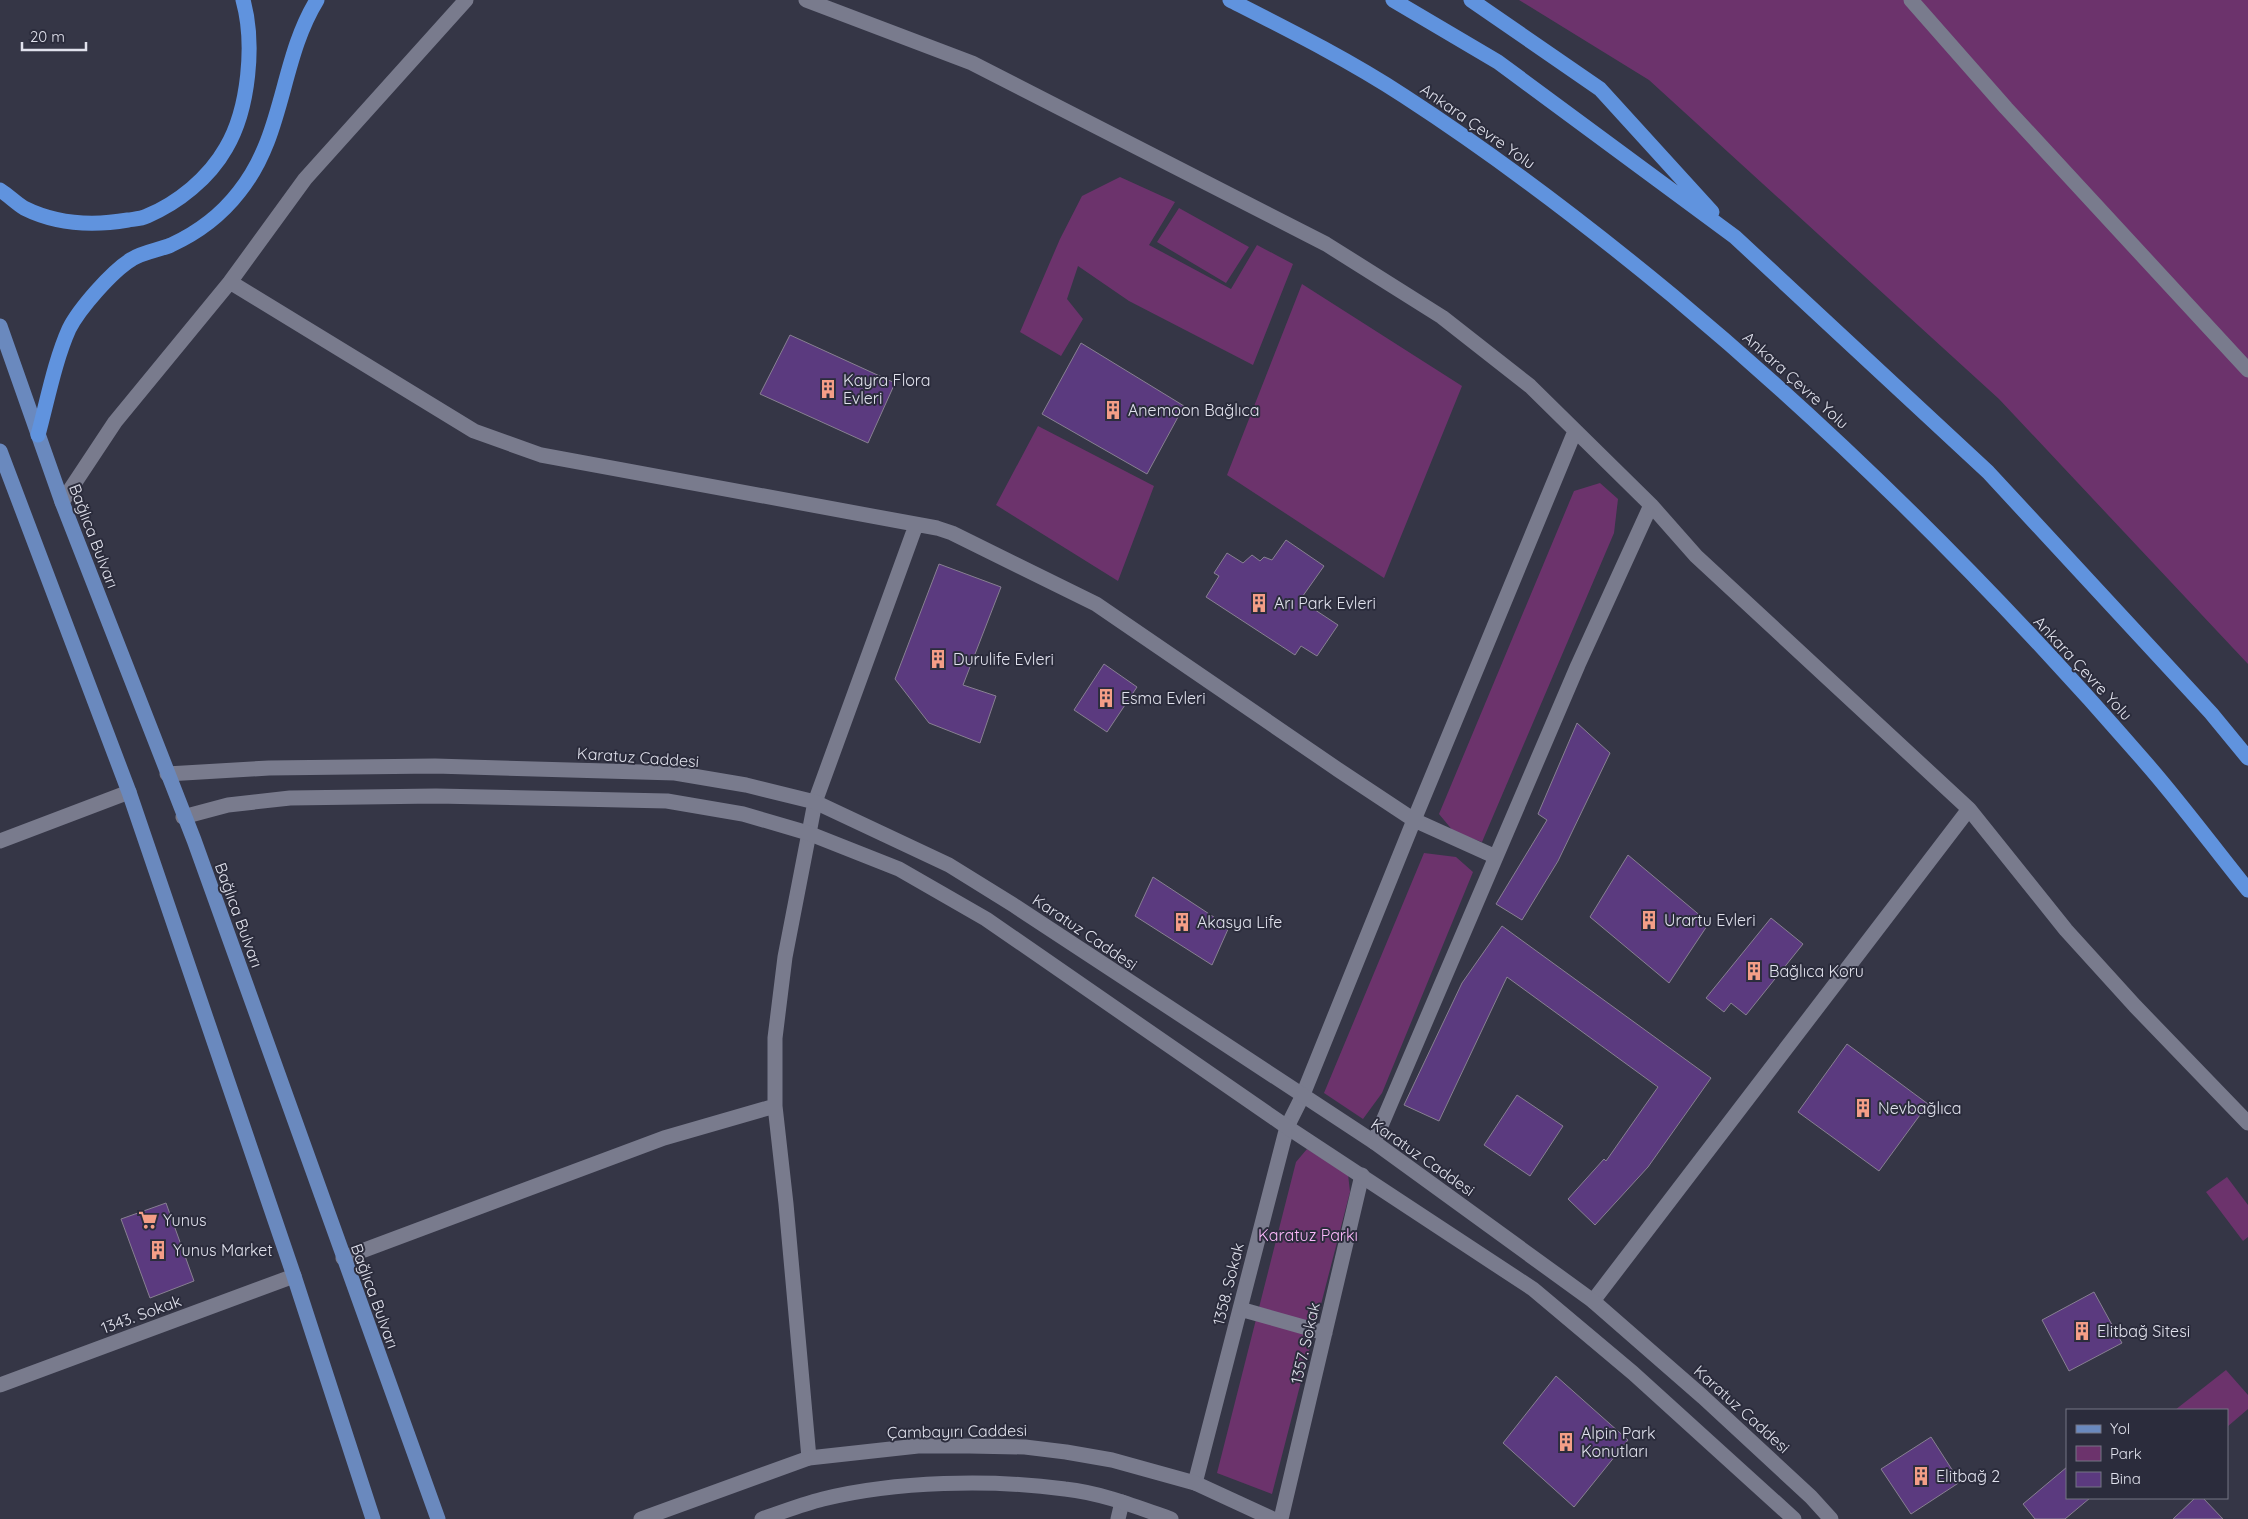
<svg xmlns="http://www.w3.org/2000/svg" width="2248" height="1519" font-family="Quicksand,sans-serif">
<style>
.green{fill:#6c336c}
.building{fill:#5b3a7f;stroke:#888092}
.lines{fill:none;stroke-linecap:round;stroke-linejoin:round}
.street{stroke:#797b8d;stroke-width:15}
.secondary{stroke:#797b8d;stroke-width:15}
.primary{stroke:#6a89be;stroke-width:15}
.highway{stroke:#6093de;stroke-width:15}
.labels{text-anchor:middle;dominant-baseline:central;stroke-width:4;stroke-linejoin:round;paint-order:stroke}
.street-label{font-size:16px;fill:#e1e2ed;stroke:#2b2c3c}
.poi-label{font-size:16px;fill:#e1e2ed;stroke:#2b2c3c;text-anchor:start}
.park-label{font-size:16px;fill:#fcb9fb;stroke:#2b2c3c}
</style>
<rect width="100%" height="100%" fill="#353646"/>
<path class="green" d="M1519,0H2248V664L1999,399L1649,80Z
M1120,177L1175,202L1149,245L1231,289L1257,245L1293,264L1253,365L1129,301L1078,266L1067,299L1083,319L1061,356L1020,332L1060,239L1082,196Z
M1179,208L1249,247L1226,283L1157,242Z
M1302,284L1462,386L1384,578L1227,475Z
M1038,426L1154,486L1118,581L996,505Z
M1600,483L1618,499L1614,533L1482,842L1454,832L1439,814L1574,491Z
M1424,853L1456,857L1473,872L1382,1093L1363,1119L1324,1093Z
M1307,1149L1348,1174L1350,1192L1272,1494L1217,1473L1296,1162Z
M2227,1177L2248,1205V1237L2243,1241L2206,1192Z
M2226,1370L2248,1395V1409L2227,1427V1410H2175Z"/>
<path class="building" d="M790,335L895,383L868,443L760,394Z
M1081,343L1184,406L1147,474L1042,414Z
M1286,540L1324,566L1300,600L1338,625L1317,656L1301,646L1295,655L1206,597L1219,576L1214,573L1227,553L1243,563L1252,555L1260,561L1264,557L1272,560Z
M939,564L1001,587L963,685L996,696L980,743L929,723L895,679Z
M1104,664L1137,687L1107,732L1074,710Z
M1577,723L1610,753L1558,861L1522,920L1496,904L1547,820L1538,814Z
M1628,855L1709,923L1669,983L1590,917Z
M1153,877L1229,927L1212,965L1135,916Z
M1771,918L1803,944L1746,1015L1731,1003L1724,1012L1706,998Z
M1502,926L1711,1078L1648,1167L1595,1225L1568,1199L1604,1159L1606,1161L1658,1087L1507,977L1439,1121L1404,1105L1462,983Z
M1847,1044L1928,1104L1879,1171L1798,1112Z
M1517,1095L1563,1126L1530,1176L1484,1145Z
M166,1203L194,1281L150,1298L121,1219Z
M2094,1292L2122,1343L2069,1371L2042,1320Z
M1556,1376L1628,1440L1574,1507L1503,1443Z
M1931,1437L1960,1482L1911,1514L1881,1469Z
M2067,1467V1498H2090L2065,1519H2035L2023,1504Z
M2195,1498H2203L2223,1519H2173Z"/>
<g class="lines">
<path class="street" d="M806,0L972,63L1326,244L1442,317L1530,386L1651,505L1696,556L1969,809L2066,930L2135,1006L2248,1123
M1911,0L2006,108L2248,370
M230,282L474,431L541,455L937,528L952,533L1096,604L1340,771L1414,820L1302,1097L1287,1127L1195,1483
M62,502L115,422L230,282L305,179L466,0
M0,841L129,792
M1496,857L1414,820L1575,431
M1374,1142L1578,665L1651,505
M343,1258L664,1138L775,1106
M1593,1301L1969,809
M1240,1309L1325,1333
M0,1385L294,1276
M809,1458L786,1204L775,1106V1038L785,957L815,802L916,525
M1118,1519L1122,1502
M1281,1519L1362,1175"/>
<path class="secondary" d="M167,774L269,768L435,766L675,773L746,785L815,802L949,865L1015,906L1374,1142L1593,1301L1703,1397L1811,1497L1831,1519
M183,817L228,805L290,798L436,796L667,801L743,814L808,833L899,869L986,919L1287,1127L1533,1289L1633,1373L1794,1519
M641,1519L809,1458L918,1446H969L1025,1447L1066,1452L1112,1460L1195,1483L1273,1519
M762,1519C782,1512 803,1504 823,1499C896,1481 991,1479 1065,1489C1102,1493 1137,1507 1171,1519"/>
<path class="primary" d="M0,326L62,502L194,840L438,1519
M0,451L129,792L294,1276L373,1519"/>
<path class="highway" d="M1230,0C1289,30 1349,60 1404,96C1498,157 1587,225 1673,296C1843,438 2000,595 2145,762C2181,803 2214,848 2248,890
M1393,0L1498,62L1735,237L1988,472L2211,713L2248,758
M1471,0L1600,89L1712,212
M0,190C8,195 16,203 24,208C56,224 93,226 128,220C134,219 141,219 147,216C178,203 209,178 226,148C249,109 255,43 243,0
M38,435C47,402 55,360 69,329C79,309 112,271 132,259C143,252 159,250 171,245C197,233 222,214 239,192C285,135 280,60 317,0"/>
</g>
<defs>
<g id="building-bare" transform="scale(1.5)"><path d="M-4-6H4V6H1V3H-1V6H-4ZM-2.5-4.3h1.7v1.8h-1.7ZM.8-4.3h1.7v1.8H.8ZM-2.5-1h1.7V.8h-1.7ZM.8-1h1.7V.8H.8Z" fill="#f49e87" stroke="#2b2c3c" stroke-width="2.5" paint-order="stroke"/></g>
<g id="supermarket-bare" transform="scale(1.5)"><path d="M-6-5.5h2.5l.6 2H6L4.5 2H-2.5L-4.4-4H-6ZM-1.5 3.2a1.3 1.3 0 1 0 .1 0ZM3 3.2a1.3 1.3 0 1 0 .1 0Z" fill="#f49e87" stroke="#2b2c3c" stroke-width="2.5" paint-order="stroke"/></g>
</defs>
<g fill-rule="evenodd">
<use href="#building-bare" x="828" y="389"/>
<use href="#building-bare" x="1113" y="410"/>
<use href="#building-bare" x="1259" y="603"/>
<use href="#building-bare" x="938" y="659"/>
<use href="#building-bare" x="1106" y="698"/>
<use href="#building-bare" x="1649" y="920"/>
<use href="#building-bare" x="1182" y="922"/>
<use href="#building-bare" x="1754" y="971"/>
<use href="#building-bare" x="1863" y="1108"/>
<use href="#supermarket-bare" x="148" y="1220"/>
<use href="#building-bare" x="158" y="1250"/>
<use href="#building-bare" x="2082" y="1331"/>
<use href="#building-bare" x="1566" y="1442"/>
<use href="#building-bare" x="1921" y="1476"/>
</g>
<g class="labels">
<g class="street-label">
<text transform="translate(1478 126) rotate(35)">Ankara Çevre Yolu</text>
<text transform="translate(1796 380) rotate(42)">Ankara Çevre Yolu</text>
<text transform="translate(94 536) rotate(69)">Bağlıca Bulvarı</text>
<text transform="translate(2083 668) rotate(47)">Ankara Çevre Yolu</text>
<text transform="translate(638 757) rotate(4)">Karatuz Caddesi</text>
<text transform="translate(239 915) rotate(70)">Bağlıca Bulvarı</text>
<text transform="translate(1085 932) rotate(34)">Karatuz Caddesi</text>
<text transform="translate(1423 1157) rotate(35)">Karatuz Caddesi</text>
<text transform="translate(1228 1284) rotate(-76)">1358. Sokak</text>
<text transform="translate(375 1296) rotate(70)">Bağlıca Bulvarı</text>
<text transform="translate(141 1314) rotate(-20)">1343. Sokak</text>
<text transform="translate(1305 1343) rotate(-77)">1357. Sokak</text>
<text transform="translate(1742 1409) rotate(42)">Karatuz Caddesi</text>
<text transform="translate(957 1431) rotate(-1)">Çambayırı Caddesi</text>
</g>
<g class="poi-label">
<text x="843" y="380">Kayra Flora<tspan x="843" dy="18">Evleri</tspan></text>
<text x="1128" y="410">Anemoon Bağlıca</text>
<text x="1274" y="603">Arı Park Evleri</text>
<text x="953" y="659">Durulife Evleri</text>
<text x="1121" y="698">Esma Evleri</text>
<text x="1664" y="920">Urartu Evleri</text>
<text x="1197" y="922">Akasya Life</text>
<text x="1769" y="971">Bağlıca Koru</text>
<text x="1878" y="1108">Nevbağlıca</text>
<text x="163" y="1220">Yunus</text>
<text x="173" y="1250">Yunus Market</text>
<text x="2097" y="1331">Elitbağ Sitesi</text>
<text x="1581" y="1433">Alpin Park<tspan x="1581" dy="18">Konutları</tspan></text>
<text x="1936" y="1476">Elitbağ 2</text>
</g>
<g class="park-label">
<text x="1308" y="1235">Karatuz Parkı</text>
</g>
</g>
<rect x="2066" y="1409" width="162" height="90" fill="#2b2c3c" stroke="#747583"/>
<rect x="2076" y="1425" width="25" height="8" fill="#6a89be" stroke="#747583"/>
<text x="2110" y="1434" font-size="15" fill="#e1e2ed">Yol</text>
<rect x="2076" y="1446" width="25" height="15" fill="#6c336c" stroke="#747583"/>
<text x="2110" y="1459" font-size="15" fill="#e1e2ed">Park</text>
<rect x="2076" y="1472" width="25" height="15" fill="#5b3a7f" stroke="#747583"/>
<text x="2110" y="1484" font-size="15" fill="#e1e2ed">Bina</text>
<path d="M22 42v8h64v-8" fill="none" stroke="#e1e2ed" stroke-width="2.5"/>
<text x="30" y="42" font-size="15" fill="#e1e2ed" stroke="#2b2c3c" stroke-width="4" paint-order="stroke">20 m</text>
</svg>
